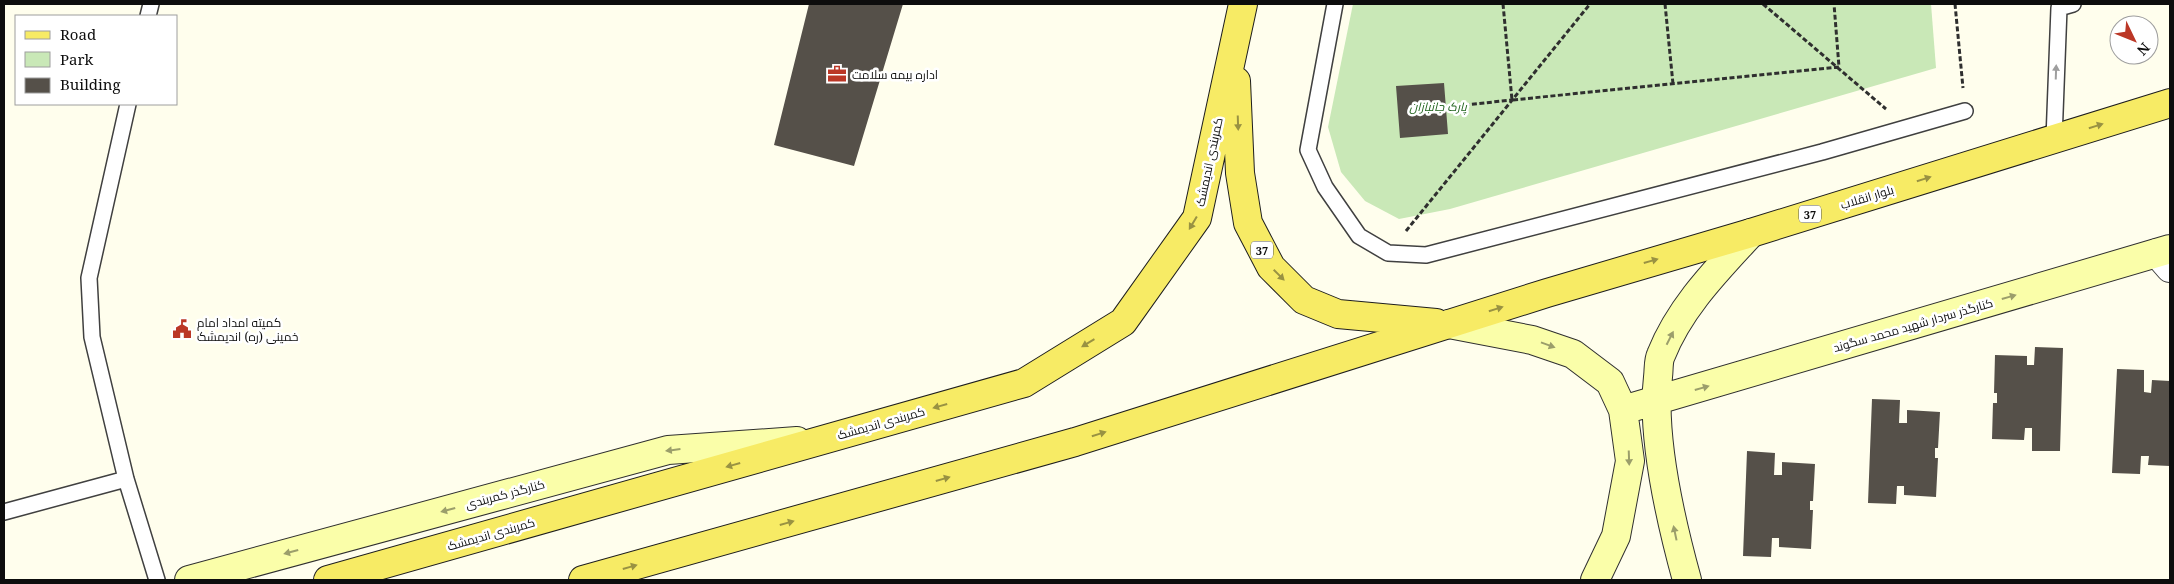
<svg xmlns="http://www.w3.org/2000/svg" width="2174" height="584" font-family="'Noto Serif',Cairo,serif">
<style>
.green{fill:#c9e8b7}
.building{fill:#555049}
.lines{fill:none;stroke-linecap:round;stroke-linejoin:round}
.lane-casing{stroke:#404040;stroke-width:18}
.street-casing{stroke:#404040;stroke-width:30}
.secondary-casing{stroke:#2f2f2f;stroke-width:30}
.primary-casing{stroke:#1e1e1e;stroke-width:30}
.path{stroke:#2f2f2f;stroke-width:3;stroke-dasharray:5 2.5;stroke-linecap:butt}
.lane{stroke:#fff;stroke-width:15}
.street{stroke:#fff;stroke-width:28}
.secondary{stroke:#fafea9;stroke-width:28}
.primary{stroke:#f7eb65;stroke-width:28}
.oneway{fill:#9e9e9e}
.oneway2{fill:#999242}
.oneway3{fill:#9b9e6b}
.labels{text-anchor:middle;dominant-baseline:central;stroke-width:5;stroke-linejoin:round;paint-order:stroke}
.shield{fill:#fff;stroke:#565656;stroke-width:1}
.shield-label{font-size:11px;font-weight:bold;fill:#0d0d0d}
.poi-label{font-size:12px;fill:#0d0d0d;stroke:#fff;text-anchor:start}
.park-label{font-size:12px;font-style:italic;fill:#21641e;stroke:#fff}
.street-label{font-size:12px;fill:#0d0d0d;stroke:#fff}
</style>
<rect width="100%" height="100%" fill="#fffeed"/>
<path class="green" d="M1353,4H1931L1936,68L1450,209L1399,219L1365,201L1341,172L1328,127Z"/>
<path class="building" d="M809,4H903L854,166L774,145Z
M1444,83L1448,134L1400,138L1396,86Z
M2035,347L2063,348L2060,451H2032V428H2025L2024,440L1992,439L1993,403H1997V393H1994L1995,355L2027,356V365H2034Z
M2117,369L2144,370V392L2151,393L2152,380L2170,381V466L2148,465L2149,456H2141L2140,474L2112,473Z
M1872,399L1900,400L1899,423H1907V410L1940,412L1938,448H1935V458H1938L1936,497L1904,495V486H1897L1896,504L1868,503Z
M1747,451L1775,453L1774,475H1782V462L1815,464L1813,501H1810V510H1813L1811,549L1779,547V538H1772L1771,557L1743,556Z"/>
<g class="lines">
<g class="lane-casing">
<path id="lane" d="M1335,4L1308,150L1325,187L1359,236L1388,253L1426,255L1822,152L1965,111
M148,16L151,4
M128,104L89,278L92,337L126,479L157,580
M2054,139L2059,8L2073,4
M4,512L126,479"/>
</g>
<g class="street-casing">
<path id="street" d="M2157,253L2170,268"/>
</g>
<g class="secondary-casing">
<path id="secondary" d="M1449,324L1532,340L1573,354L1610,382L1623,410L1630,461L1616,536L1595,580
M1623,410L2170,249
M189,580L668,450L797,441
M1687,580C1671,522 1651,437 1658,377C1659,370 1658,361 1661,355C1680,307 1717,270 1751,233"/>
</g>
<g class="primary-casing">
<path id="primary" d="M1236,81L1240,173L1248,223L1271,267L1304,300L1338,314L1436,323
M328,580L1024,383L1123,322L1197,218L1243,4
M583,580L1075,442L1547,293L1751,233L2170,103"/>
</g>
<path class="path" d="M1503,4L1512,100L1839,67L1834,4
M1665,4L1673,84
M1763,4L1886,109
M1955,4L1963,88
M1457,106L1511,100
M1406,231L1590,4"/>
<use href="#lane" class="lane"/>
<use href="#street" class="street"/>
<use href="#secondary" class="secondary"/>
<use href="#primary" class="primary"/>
</g>
<defs><path id="oneway-solid" d="M-6-.8H1V-3.2L6.5 0L1 3.2V.8H-6Z" transform="scale(1.25)"/></defs>
<use class="oneway" href="#oneway-solid" transform="translate(2056 72) rotate(-88)"/>
<g class="oneway2">
<use href="#oneway-solid" transform="translate(1238 123) rotate(88)"/>
<use href="#oneway-solid" transform="translate(2096 126) rotate(-17)"/>
<use href="#oneway-solid" transform="translate(1924 179) rotate(-17)"/>
<use href="#oneway-solid" transform="translate(1193 223) rotate(121)"/>
<use href="#oneway-solid" transform="translate(1651 261) rotate(-16)"/>
<use href="#oneway-solid" transform="translate(1279 275) rotate(45)"/>
<use href="#oneway-solid" transform="translate(1496 309) rotate(-17)"/>
<use href="#oneway-solid" transform="translate(1088 343) rotate(149)"/>
<use href="#oneway-solid" transform="translate(940 406) rotate(164)"/>
<use href="#oneway-solid" transform="translate(1099 434) rotate(-17)"/>
<use href="#oneway-solid" transform="translate(733 465) rotate(164)"/>
<use href="#oneway-solid" transform="translate(943 479) rotate(-16)"/>
<use href="#oneway-solid" transform="translate(787 523) rotate(-16)"/>
<use href="#oneway-solid" transform="translate(630 567) rotate(-16)"/>
</g>
<g class="oneway3">
<use href="#oneway-solid" transform="translate(2009 297) rotate(-16)"/>
<use href="#oneway-solid" transform="translate(1670 338) rotate(-63)"/>
<use href="#oneway-solid" transform="translate(1548 345) rotate(20)"/>
<use href="#oneway-solid" transform="translate(1702 388) rotate(-16)"/>
<use href="#oneway-solid" transform="translate(673 450) rotate(173)"/>
<use href="#oneway-solid" transform="translate(1629 458) rotate(88)"/>
<use href="#oneway-solid" transform="translate(448 510) rotate(165)"/>
<use href="#oneway-solid" transform="translate(1675 533) rotate(-102)"/>
<use href="#oneway-solid" transform="translate(291 552) rotate(165)"/>
</g>
<defs>
<g id="office-bare" transform="scale(1.5)"><path d="M-6-3h4V-5.5h4V-3h4V5H-6ZM-1-4.5V-3h2v-1.5ZM-6 0V1H6V0Z" fill="#bb3726" stroke="#fff" stroke-width="2.5" paint-order="stroke"/></g>
<g id="civic-bare" transform="scale(1.5)"><path d="M-.6-6.5H3V-4.5H.6V-3L4-1V1h2V6H-6V1h2V-1L-.6-3ZM-1.2 2.5V6h2.4V2.5Z" fill="#bb3726" stroke="#fff" stroke-width="2.5" paint-order="stroke"/></g>
</defs>
<g fill-rule="evenodd">
<use href="#office-bare" x="837" y="74"/>
<use href="#civic-bare" x="182" y="329"/>
</g>
<g class="labels">
<g class="shield">
<rect x="1799" y="205.5" width="22" height="17" rx="4"/>
<rect x="1251" y="241.5" width="22" height="17" rx="4"/>
</g>
<g class="shield-label">
<text x="1810" y="214">37</text>
<text x="1262" y="250">37</text>
</g>
<g class="poi-label">
<text x="852" y="74">اداره بیمه سلامت</text>
<text x="197" y="322">کمیته امداد امام<tspan x="197" dy="14">خمینی (ره) اندیمشک</tspan></text>
</g>
<g class="park-label">
<text x="1438" y="106">پارک جانبازان</text>
</g>
<g class="street-label">
<text transform="translate(1209 162) rotate(-78)">کمربندی اندیمشک</text>
<text transform="translate(1867 197) rotate(-17)">بلوار انقلاب</text>
<text transform="translate(1913 325) rotate(-16)">کنارگذر سردار شهید محمد سگوند</text>
<text transform="translate(881 423) rotate(-16)">کمربندی اندیمشک</text>
<text transform="translate(505 494) rotate(-15)">کنارگذر کمربندی</text>
<text transform="translate(491 534) rotate(-16)">کمربندی اندیمشک</text>
</g>
</g>
<rect width="2174" height="584" fill="none" stroke="#0d0d0d" stroke-width="10"/>
<rect x="15" y="15" width="162" height="90" fill="#ffffff" stroke="#9e9e9e"/>
<rect x="25" y="31" width="25" height="8" fill="#f7eb65" stroke="#9e9e9e"/>
<text x="60" y="40" font-size="15" fill="#0d0d0d">Road</text>
<rect x="25" y="52" width="25" height="15" fill="#c9e8b7" stroke="#9e9e9e"/>
<text x="60" y="65" font-size="15" fill="#0d0d0d">Park</text>
<rect x="25" y="78" width="25" height="15" fill="#555049" stroke="#9e9e9e"/>
<text x="60" y="90" font-size="15" fill="#0d0d0d">Building</text>
<g transform="translate(2134 40) rotate(133)"><circle r="24" fill="#ffffff" stroke="#9e9e9e"/>
<path d="M0-4L9 19L0 12L-9 19Z" fill="#bb3726"/>
<text y="-8" font-size="14" font-weight="bold" text-anchor="middle" fill="#0d0d0d">N</text>
</g>
</svg>
